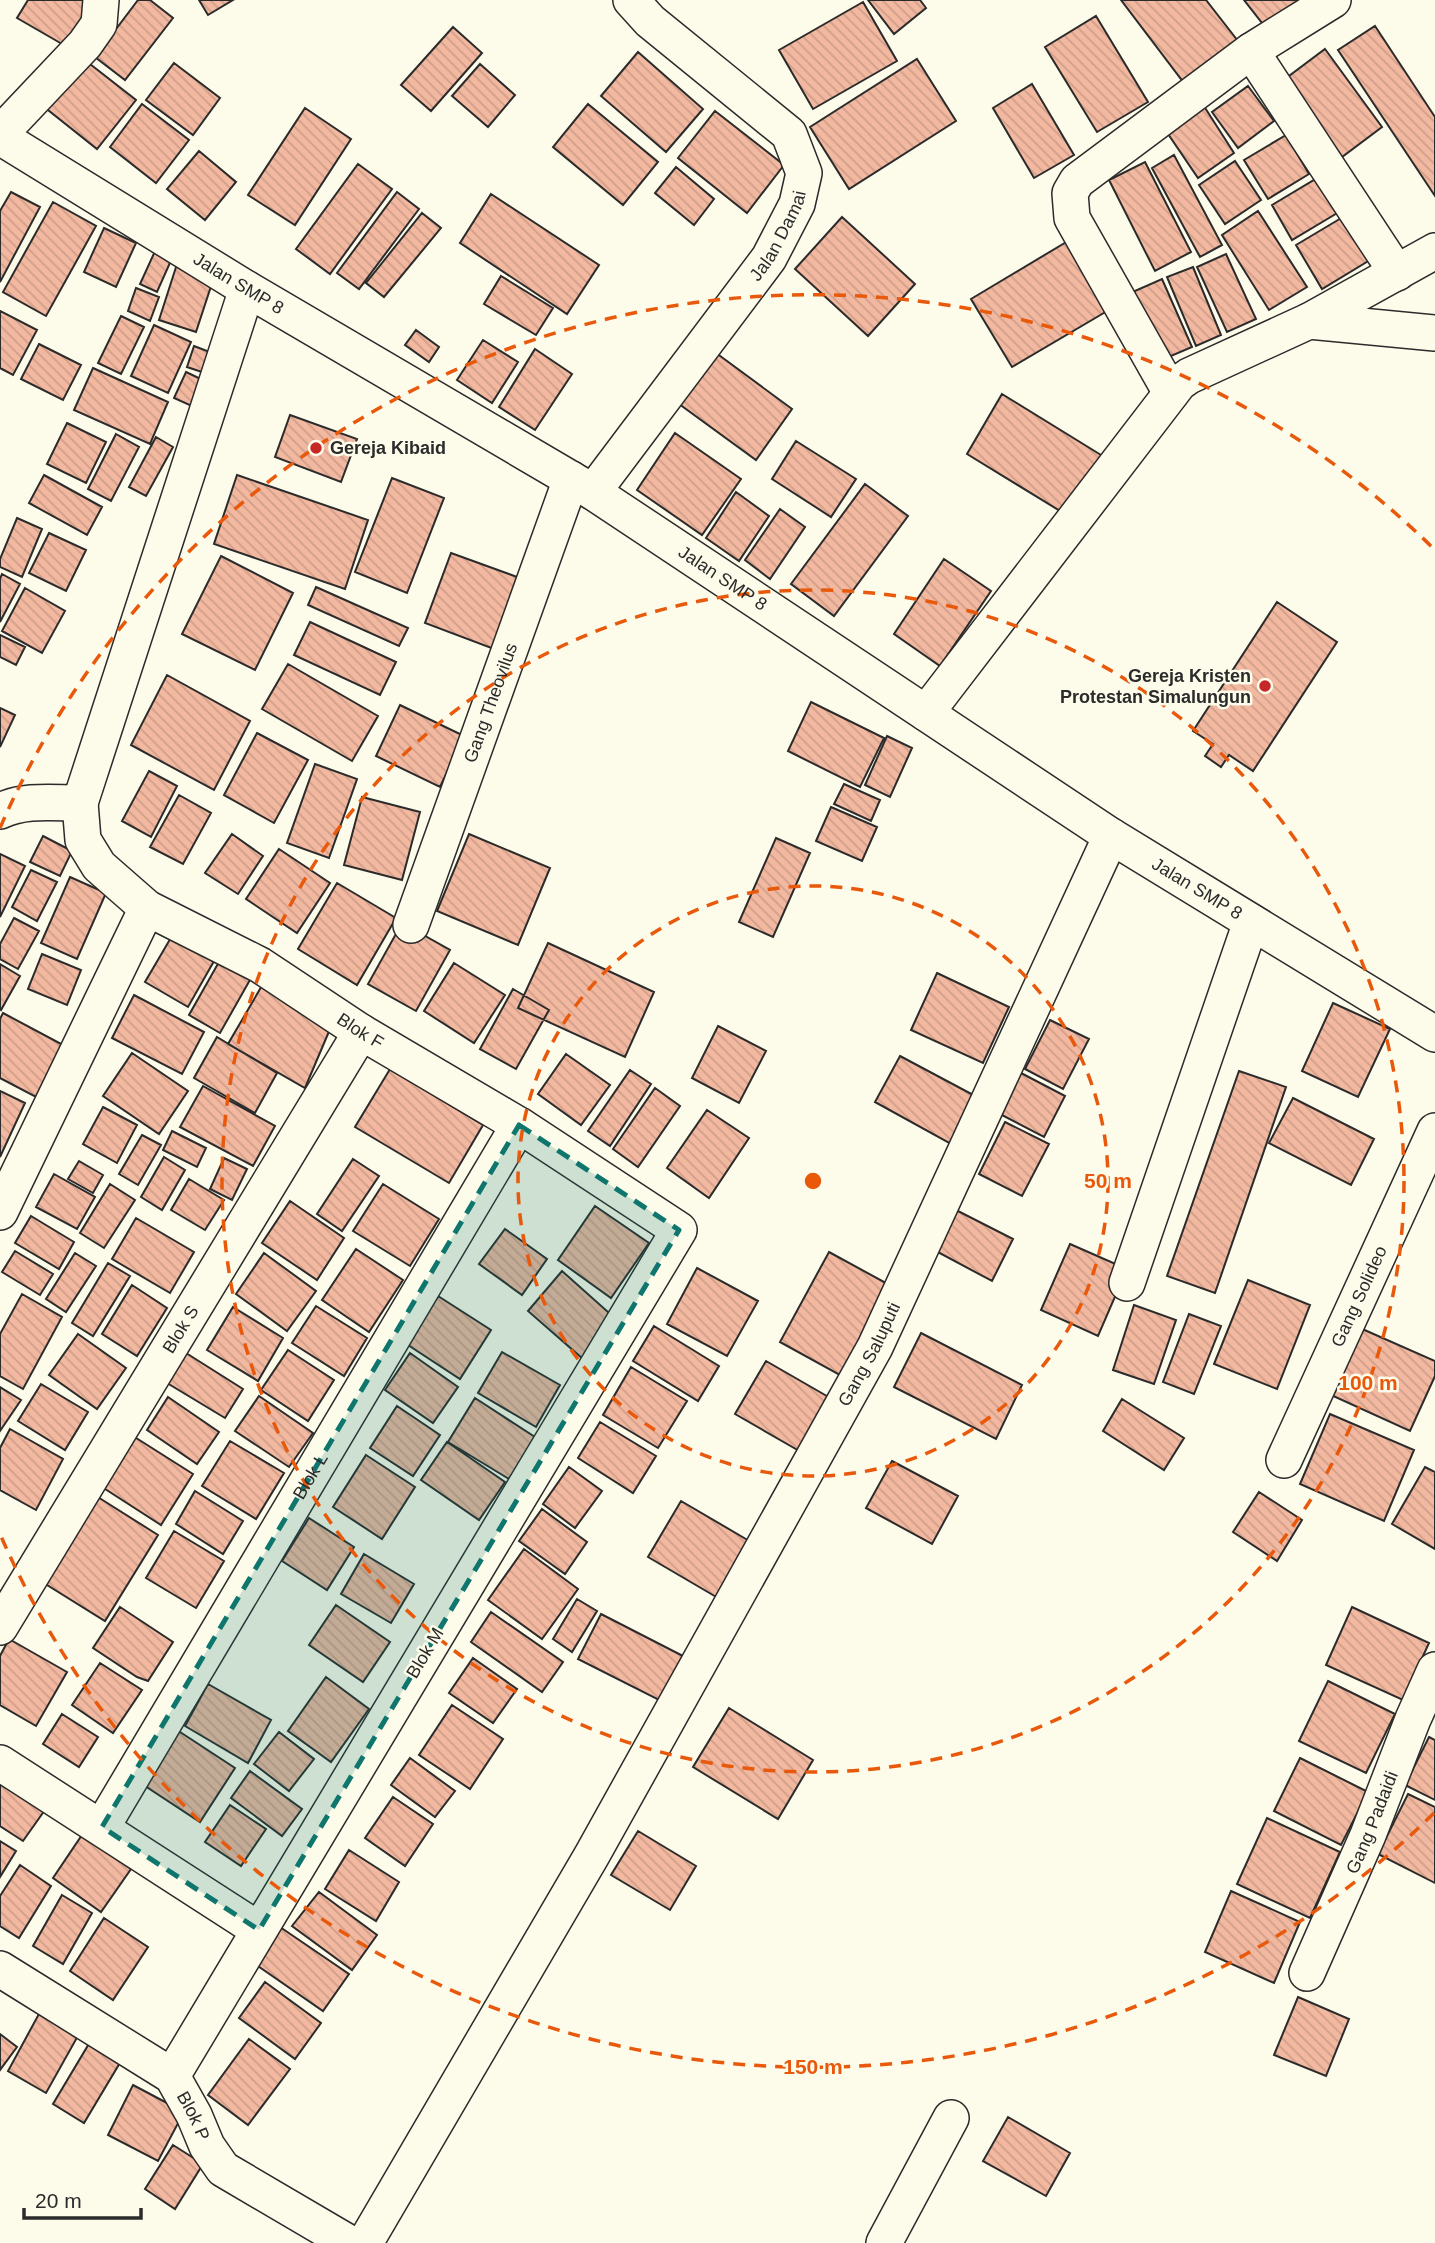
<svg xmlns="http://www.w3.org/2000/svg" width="1435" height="2243" font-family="Arial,sans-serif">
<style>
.building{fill:url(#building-back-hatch);stroke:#2b2b2b;stroke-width:2}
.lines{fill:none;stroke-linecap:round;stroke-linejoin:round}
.street-casing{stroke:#2b2b2b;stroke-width:38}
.street{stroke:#fdfbea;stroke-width:35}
.marked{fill:#0f766e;fill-opacity:0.2;stroke:#0f766e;stroke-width:5;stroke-dasharray:14 9;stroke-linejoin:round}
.ring{fill:none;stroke:#e8590c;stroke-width:3.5;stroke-dasharray:12 9}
.poi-dot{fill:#c62828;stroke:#fdfbea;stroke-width:2.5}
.labels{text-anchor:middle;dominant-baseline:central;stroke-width:5;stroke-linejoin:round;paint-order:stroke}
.street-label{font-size:18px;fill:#2b2b2b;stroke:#fdfbea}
.poi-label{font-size:18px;font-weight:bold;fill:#2b2b2b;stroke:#fdfbea;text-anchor:start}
.centre{fill:#e8590c;stroke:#fdfbea;stroke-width:3.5}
.ring-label{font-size:21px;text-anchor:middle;font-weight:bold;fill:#e8590c;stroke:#fdfbea;stroke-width:5;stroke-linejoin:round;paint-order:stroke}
</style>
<defs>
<pattern id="building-back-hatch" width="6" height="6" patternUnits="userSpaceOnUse" patternTransform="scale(1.75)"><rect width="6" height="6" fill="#f2b8a0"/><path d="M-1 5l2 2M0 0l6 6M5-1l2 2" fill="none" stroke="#d09e8a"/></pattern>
</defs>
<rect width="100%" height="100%" fill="#fdfbea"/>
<path class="building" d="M28,0H86L94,5L69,48L17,18Z
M138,0H150L173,18L125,80L95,57Z
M199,0H233L208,15Z
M868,0H920L926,8L894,34Z
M1121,0H1206L1238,41L1184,83Z
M1244,0H1301L1266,28Z
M863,2L897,61L813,109L779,50Z
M1096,16L1148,102L1097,132L1045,47Z
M1375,26L1435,117V196L1338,50Z
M453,27L482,53L431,111L401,85Z
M1325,49L1382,127L1338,160L1281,82Z
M638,52L703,109L666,152L601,96Z
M81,57L136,100L97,149L43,106Z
M917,59L956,121L849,189L810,127Z
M174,63L220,98L193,135L146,100Z
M480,64L515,95L488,127L452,96Z
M1032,84L1074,155L1034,178L993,108Z
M1248,86L1274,121L1238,148L1212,112Z
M1200,100L1234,153L1198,178L1162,125Z
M142,104L189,140L156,183L110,147Z
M588,104L658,162L623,205L553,147Z
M305,108L351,139L295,225L248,195Z
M715,111L784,165L747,213L678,158Z
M1286,135L1309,174L1268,199L1244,160Z
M199,151L236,182L205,220L167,189Z
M1174,155L1222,245L1200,257L1152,168Z
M1235,161L1261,200L1225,224L1199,185Z
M1145,162L1191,252L1155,271L1109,180Z
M358,164L392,189L330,274L296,249Z
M676,167L714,199L694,225L655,193Z
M1319,177L1339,212L1292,240L1272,205Z
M11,192L40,207L0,282V211Z
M397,192L419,209L359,289L337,273Z
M491,194L599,265L567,314L460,243Z
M53,202L96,226L46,316L3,292Z
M1258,211L1307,287L1269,310L1222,235Z
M422,213L441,228L384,297L366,283Z
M842,217L915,284L868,336L795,269Z
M1343,217L1370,260L1322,289L1296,245Z
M104,228L136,243L116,287L84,272Z
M1073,238L1114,307L1012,367L971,299Z
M156,249L173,256L157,292L140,284Z
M1226,254L1256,319L1227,332L1197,267Z
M177,264L214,277L196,332L159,320Z
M1193,267L1221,335L1196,346L1167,277Z
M501,276L553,308L536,335L484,304Z
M1162,279L1192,347L1157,362L1128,294Z
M136,288L159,297L150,321L128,311Z
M0,311L37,330L13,375L0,368Z
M121,316L144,327L121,374L98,363Z
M154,325L191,342L168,393L131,376Z
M416,330L439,347L429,362L405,345Z
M483,340L518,362L492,403L457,380Z
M39,344L81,365L63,400L21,379Z
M194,346L215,354L208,374L187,367Z
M535,349L572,374L535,430L499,407Z
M712,350L792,409L756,460L675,401Z
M93,368L168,402L150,444L74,410Z
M186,372L205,381L194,407L174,398Z
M1002,394L1101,455L1065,514L967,454Z
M290,415L357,439L341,482L275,457Z
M67,423L106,442L86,483L47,464Z
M675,433L741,479L702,535L637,490Z
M116,434L139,447L111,501L88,489Z
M156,437L173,447L146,496L129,487Z
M796,441L856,479L831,517L772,479Z
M44,475L102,507L87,535L29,503Z
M237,475L368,520L345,589L214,544Z
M392,478L444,498L407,593L355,572Z
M865,484L908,516L834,616L791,584Z
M736,492L769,516L739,561L706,538Z
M780,509L805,527L770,579L745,560Z
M17,518L42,529L22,577L0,567V559Z
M49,533L86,550L66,591L29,573Z
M451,553L520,578L494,649L425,623Z
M221,556L293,593L255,670L182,634Z
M944,559L991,591L940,666L894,634Z
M2,574L20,584L0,622V579Z
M316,587L408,628L399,646L308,605Z
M25,588L65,611L42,653L2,631Z
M1277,602L1337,642L1253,771L1229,755L1221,767L1205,756L1213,744L1193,731Z
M310,622L396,662L380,695L294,655Z
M0,635L25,647L16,665L0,657Z
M288,664L378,716L352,761L262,709Z
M167,675L250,721L214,790L131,745Z
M811,702L884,738L860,787L788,751Z
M400,705L464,736L440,787L376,756Z
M0,708L15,715L0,747Z
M257,733L308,760L274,823L224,795Z
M887,736L912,748L890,797L865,785Z
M315,764L357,779L329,858L287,843Z
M149,771L177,786L151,837L122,821Z
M844,784L880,800L871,821L834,804Z
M179,795L211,813L183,864L150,847Z
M362,797L420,812L402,880L344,865Z
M831,807L877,827L862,861L816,841Z
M232,834L263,856L238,894L205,873Z
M469,834L550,868L518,945L437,911Z
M43,836L72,851L60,876L30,862Z
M776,838L810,853L773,937L739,922Z
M279,849L330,883L297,933L246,899Z
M0,854L25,866L0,917Z
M31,870L57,882L37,921L12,907Z
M70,877L106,893L77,959L41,943Z
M337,883L396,918L357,985L298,949Z
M14,918L39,931L18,969L0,959V944Z
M402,923L450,950L416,1011L368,984Z
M176,929L218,954L188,1007L145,982Z
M548,943L654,992L625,1057L518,1008Z
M224,953L255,971L220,1033L189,1015Z
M42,954L81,970L67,1005L28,989Z
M454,963L505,995L474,1043L424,1011Z
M0,964L20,976L1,1010L0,1009Z
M937,973L1009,1007L983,1063L911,1030Z
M267,977L333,1022L305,1088L228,1044Z
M513,989L549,1010L516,1069L480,1049Z
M134,995L204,1032L182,1074L112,1038Z
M1333,1003L1390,1029L1358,1097L1302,1071Z
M3,1013L63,1045L36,1097L0,1078V1019Z
M1050,1020L1089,1039L1063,1089L1025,1069Z
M718,1026L766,1051L739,1103L692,1078Z
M217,1037L277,1073L255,1113L194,1078Z
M132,1053L188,1091L159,1134L103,1096Z
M566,1054L610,1085L581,1125L538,1094Z
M900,1056L977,1097L951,1144L875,1102Z
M390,1069L483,1125L449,1183L355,1127Z
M630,1070L651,1084L610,1146L588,1131Z
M1239,1071L1286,1087L1215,1293L1167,1276Z
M1021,1073L1065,1096L1044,1137L1000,1114Z
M203,1086L275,1126L253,1166L180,1127Z
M655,1088L680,1106L638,1167L613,1149Z
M0,1091L25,1103L0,1157Z
M1293,1098L1374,1139L1351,1185L1269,1143Z
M103,1107L137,1125L117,1163L83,1144Z
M707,1110L749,1138L709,1198L667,1168Z
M1005,1122L1049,1144L1022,1196L979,1174Z
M172,1131L206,1148L197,1167L163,1150Z
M142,1135L161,1145L138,1185L119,1174Z
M164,1157L185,1170L162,1210L141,1197Z
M224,1158L247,1169L232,1200L210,1189Z
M353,1159L379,1176L342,1231L317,1214Z
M79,1161L103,1175L93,1193L68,1179Z
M54,1174L95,1197L77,1229L36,1207Z
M189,1179L224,1200L205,1230L171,1210Z
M110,1184L135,1200L104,1248L80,1233Z
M383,1184L439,1219L410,1266L353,1231Z
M290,1201L344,1238L317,1280L262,1243Z
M595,1206L649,1243L611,1298L558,1260Z
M954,1209L1013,1239L992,1281L934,1250Z
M31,1216L74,1242L59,1269L15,1243Z
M136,1218L194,1252L170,1293L112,1259Z
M505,1229L547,1259L522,1295L479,1264Z
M1070,1244L1127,1269L1098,1336L1041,1310Z
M356,1249L403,1280L369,1332L322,1300Z
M15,1251L53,1274L40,1295L2,1272Z
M829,1252L895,1288L847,1379L780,1342Z
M75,1253L96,1266L66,1312L46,1299Z
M264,1253L316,1291L287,1331L236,1294Z
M108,1263L130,1276L93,1336L72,1323Z
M697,1268L758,1301L727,1356L667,1324Z
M562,1271L617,1320L583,1359L528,1311Z
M1248,1280L1310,1305L1277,1389L1214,1364Z
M132,1285L167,1308L137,1356L102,1334Z
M22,1294L62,1317L23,1389L0,1376V1334Z
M438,1296L491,1330L460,1379L408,1345Z
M1134,1305L1176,1320L1154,1384L1113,1370Z
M316,1306L367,1338L344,1376L292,1343Z
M233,1307L283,1338L258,1381L207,1350Z
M1189,1314L1221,1326L1194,1394L1163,1382Z
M654,1326L719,1366L698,1401L633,1361Z
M1360,1328L1435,1361V1376L1410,1431L1331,1395Z
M921,1333L1022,1385L996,1439L894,1387Z
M78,1334L126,1368L97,1409L49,1375Z
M288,1350L334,1380L308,1421L261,1390Z
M502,1352L560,1385L536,1427L478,1393Z
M186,1353L243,1389L225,1418L167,1383Z
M410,1353L458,1387L433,1423L385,1390Z
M766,1361L832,1399L801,1452L735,1414Z
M631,1367L687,1401L658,1448L603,1415Z
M41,1384L88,1412L65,1450L18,1421Z
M0,1387L21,1400L0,1431Z
M259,1396L313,1433L289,1467L235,1431Z
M168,1397L219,1432L197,1464L147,1430Z
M475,1398L535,1437L509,1479L448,1442Z
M1122,1399L1184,1438L1164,1470L1103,1431Z
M397,1406L440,1435L413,1476L370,1448Z
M1330,1414L1414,1450L1384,1521L1300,1484Z
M600,1422L656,1456L633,1493L578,1458Z
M10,1429L63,1459L36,1510L0,1490V1448Z
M133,1436L193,1474L161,1525L102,1487Z
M230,1441L284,1473L256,1519L202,1486Z
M447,1442L505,1482L479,1520L421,1480Z
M366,1455L415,1487L382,1539L333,1507Z
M892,1461L958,1496L932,1544L866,1508Z
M569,1467L602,1491L575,1528L543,1504Z
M1425,1467L1435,1472V1549L1392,1524Z
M195,1491L243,1521L223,1554L176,1524Z
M1259,1492L1302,1520L1277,1561L1233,1532Z
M93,1494L158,1535L105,1621L39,1580Z
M681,1501L751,1542L718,1598L648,1557Z
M542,1509L587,1542L565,1574L519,1541Z
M309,1518L354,1547L327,1590L282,1561Z
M174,1531L224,1561L196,1608L146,1578Z
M524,1549L578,1589L542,1639L488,1600Z
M364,1554L414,1584L391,1623L341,1594Z
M577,1599L597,1611L572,1652L553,1639Z
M336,1605L390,1642L363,1682L309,1645Z
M120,1607L173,1642L148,1681L137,1677L93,1648Z
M1352,1607L1429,1643L1403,1700L1326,1665Z
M491,1612L563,1662L542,1692L471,1642Z
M601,1614L683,1656L661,1701L578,1659Z
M9,1639L67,1672L36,1726L0,1705V1656Z
M473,1658L517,1689L493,1723L449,1693Z
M100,1663L142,1690L113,1733L72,1705Z
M326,1677L369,1709L331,1762L288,1731Z
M1328,1681L1395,1714L1366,1773L1299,1741Z
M208,1684L271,1720L248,1763L185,1726Z
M452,1705L503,1739L470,1789L419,1755Z
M729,1708L813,1760L778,1819L693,1767Z
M62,1714L98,1737L79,1767L43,1744Z
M177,1730L235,1768L200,1822L142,1784Z
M279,1732L314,1759L289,1791L254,1764Z
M1429,1737L1435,1740V1800L1405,1785Z
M410,1758L455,1791L435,1817L391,1785Z
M1300,1758L1368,1792L1341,1845L1274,1811Z
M250,1771L302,1809L282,1836L231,1798Z
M0,1777L47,1807L23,1841L0,1826Z
M1408,1794L1435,1807V1883L1378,1854Z
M393,1797L433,1824L405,1866L365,1838Z
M230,1805L266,1829L241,1866L205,1842Z
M1267,1818L1340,1852L1310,1918L1237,1884Z
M638,1831L696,1866L670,1910L611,1875Z
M82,1835L131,1869L101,1912L53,1878Z
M0,1841L16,1851L0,1877Z
M349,1850L399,1882L376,1921L325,1889Z
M20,1865L51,1886L19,1938L0,1926V1896Z
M1231,1891L1300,1922L1274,1983L1205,1952Z
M319,1892L377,1935L352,1970L292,1926Z
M62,1895L92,1913L63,1964L33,1946Z
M104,1918L148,1947L113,2000L70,1971Z
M280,1927L349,1974L323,2011L255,1964Z
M265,1982L321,2023L295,2059L239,2018Z
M1298,1997L1349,2019L1326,2076L1274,2055Z
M40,2012L79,2034L46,2093L8,2071Z
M0,2034L17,2047L0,2070Z
M93,2037L124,2056L84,2123L53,2104Z
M249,2039L290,2069L248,2125L208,2095Z
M133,2085L184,2112L158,2161L108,2135Z
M1008,2117L1070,2153L1046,2196L983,2161Z
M173,2145L203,2164L175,2209L145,2189Z"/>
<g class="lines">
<g class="street-casing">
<g id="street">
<path d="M1251,51L1397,273"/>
<path d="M0,134L85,44L99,24L101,0"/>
<path id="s1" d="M0,137L247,289L593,492L1111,836L1435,1034"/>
<path d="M1309,321L1435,251"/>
<path d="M1171,393L1072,218L1070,193L1077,181L1251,51L1333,0"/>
<path id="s2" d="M593,492L769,258L797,204L804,173L789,134L650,21L631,0"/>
<path d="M926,713L1179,383L1189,376L1309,321L1435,333"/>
<path id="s3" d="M80,803L83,840L99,866L147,908L260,965L361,1032L519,1125L679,1230L172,2076"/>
<path d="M0,811C25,799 53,803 80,803L247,289"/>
<path id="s4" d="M411,925L571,479"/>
<path d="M0,1212L147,908"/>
<path d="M1127,1283L1251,922"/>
<path id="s5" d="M1284,1460L1435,1131"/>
<path id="s6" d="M0,1627L361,1032"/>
<path d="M0,1763L259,1930"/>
<path id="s7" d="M102,1827L519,1125"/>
<path id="s8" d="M0,1969L172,2076L194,2115L207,2146L223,2169L349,2243"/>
<path id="s9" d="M1307,1973L1368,1835L1413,1719L1435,1670"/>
<path id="s10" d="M365,2243L592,1855L875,1347L1111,836"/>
<path d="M884,2243L951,2118"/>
</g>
</g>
<use href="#street" class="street"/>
</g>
<path class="marked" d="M519,1125L679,1230L259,1930L102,1827Z"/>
<g class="ring">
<circle cx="813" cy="1181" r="295"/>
<circle cx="813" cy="1181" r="591"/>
<path d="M1434 1813A886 886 0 0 1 0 1534M0 828A886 886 0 0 1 1434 549"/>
</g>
<g class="poi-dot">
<circle cx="316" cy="448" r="7"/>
<circle cx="1265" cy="686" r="7"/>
</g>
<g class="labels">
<g class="street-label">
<text stroke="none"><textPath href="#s2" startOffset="317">Jalan Damai</textPath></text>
<text stroke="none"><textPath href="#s1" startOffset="280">Jalan SMP 8</textPath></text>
<text stroke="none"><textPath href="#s1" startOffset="847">Jalan SMP 8</textPath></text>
<text stroke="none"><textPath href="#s4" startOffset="236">Gang Theovilus</textPath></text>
<text stroke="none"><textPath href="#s1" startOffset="1414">Jalan SMP 8</textPath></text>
<text stroke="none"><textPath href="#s3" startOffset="378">Blok F</textPath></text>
<text stroke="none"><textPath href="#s5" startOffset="180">Gang Solideo</textPath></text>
<text stroke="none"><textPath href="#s6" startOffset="348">Blok S</textPath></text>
<text stroke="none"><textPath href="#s10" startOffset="1022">Gang Saluputi</textPath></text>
<text stroke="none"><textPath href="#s7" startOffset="408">Blok L</textPath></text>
<text transform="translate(425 1653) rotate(-59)">Blok M</text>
<text stroke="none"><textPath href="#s9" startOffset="164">Gang Padaidi</textPath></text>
<text stroke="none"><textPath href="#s8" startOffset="248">Blok P</textPath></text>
</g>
<g class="poi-label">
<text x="330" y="448">Gereja Kibaid</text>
<text x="1251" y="676" text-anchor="end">Gereja Kristen<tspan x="1251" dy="21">Protestan Simalungun</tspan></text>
</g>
</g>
<circle cx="813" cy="1181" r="10" class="centre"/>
<g class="ring-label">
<text x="1108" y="1188">50 m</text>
<text x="1368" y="1390">100 m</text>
<text x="813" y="2074">150 m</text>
</g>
<path d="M24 2208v10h117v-10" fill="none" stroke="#2b2b2b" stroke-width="3.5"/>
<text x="35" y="2208" font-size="21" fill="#2b2b2b" stroke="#fdfbea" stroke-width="5" paint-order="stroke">20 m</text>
</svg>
